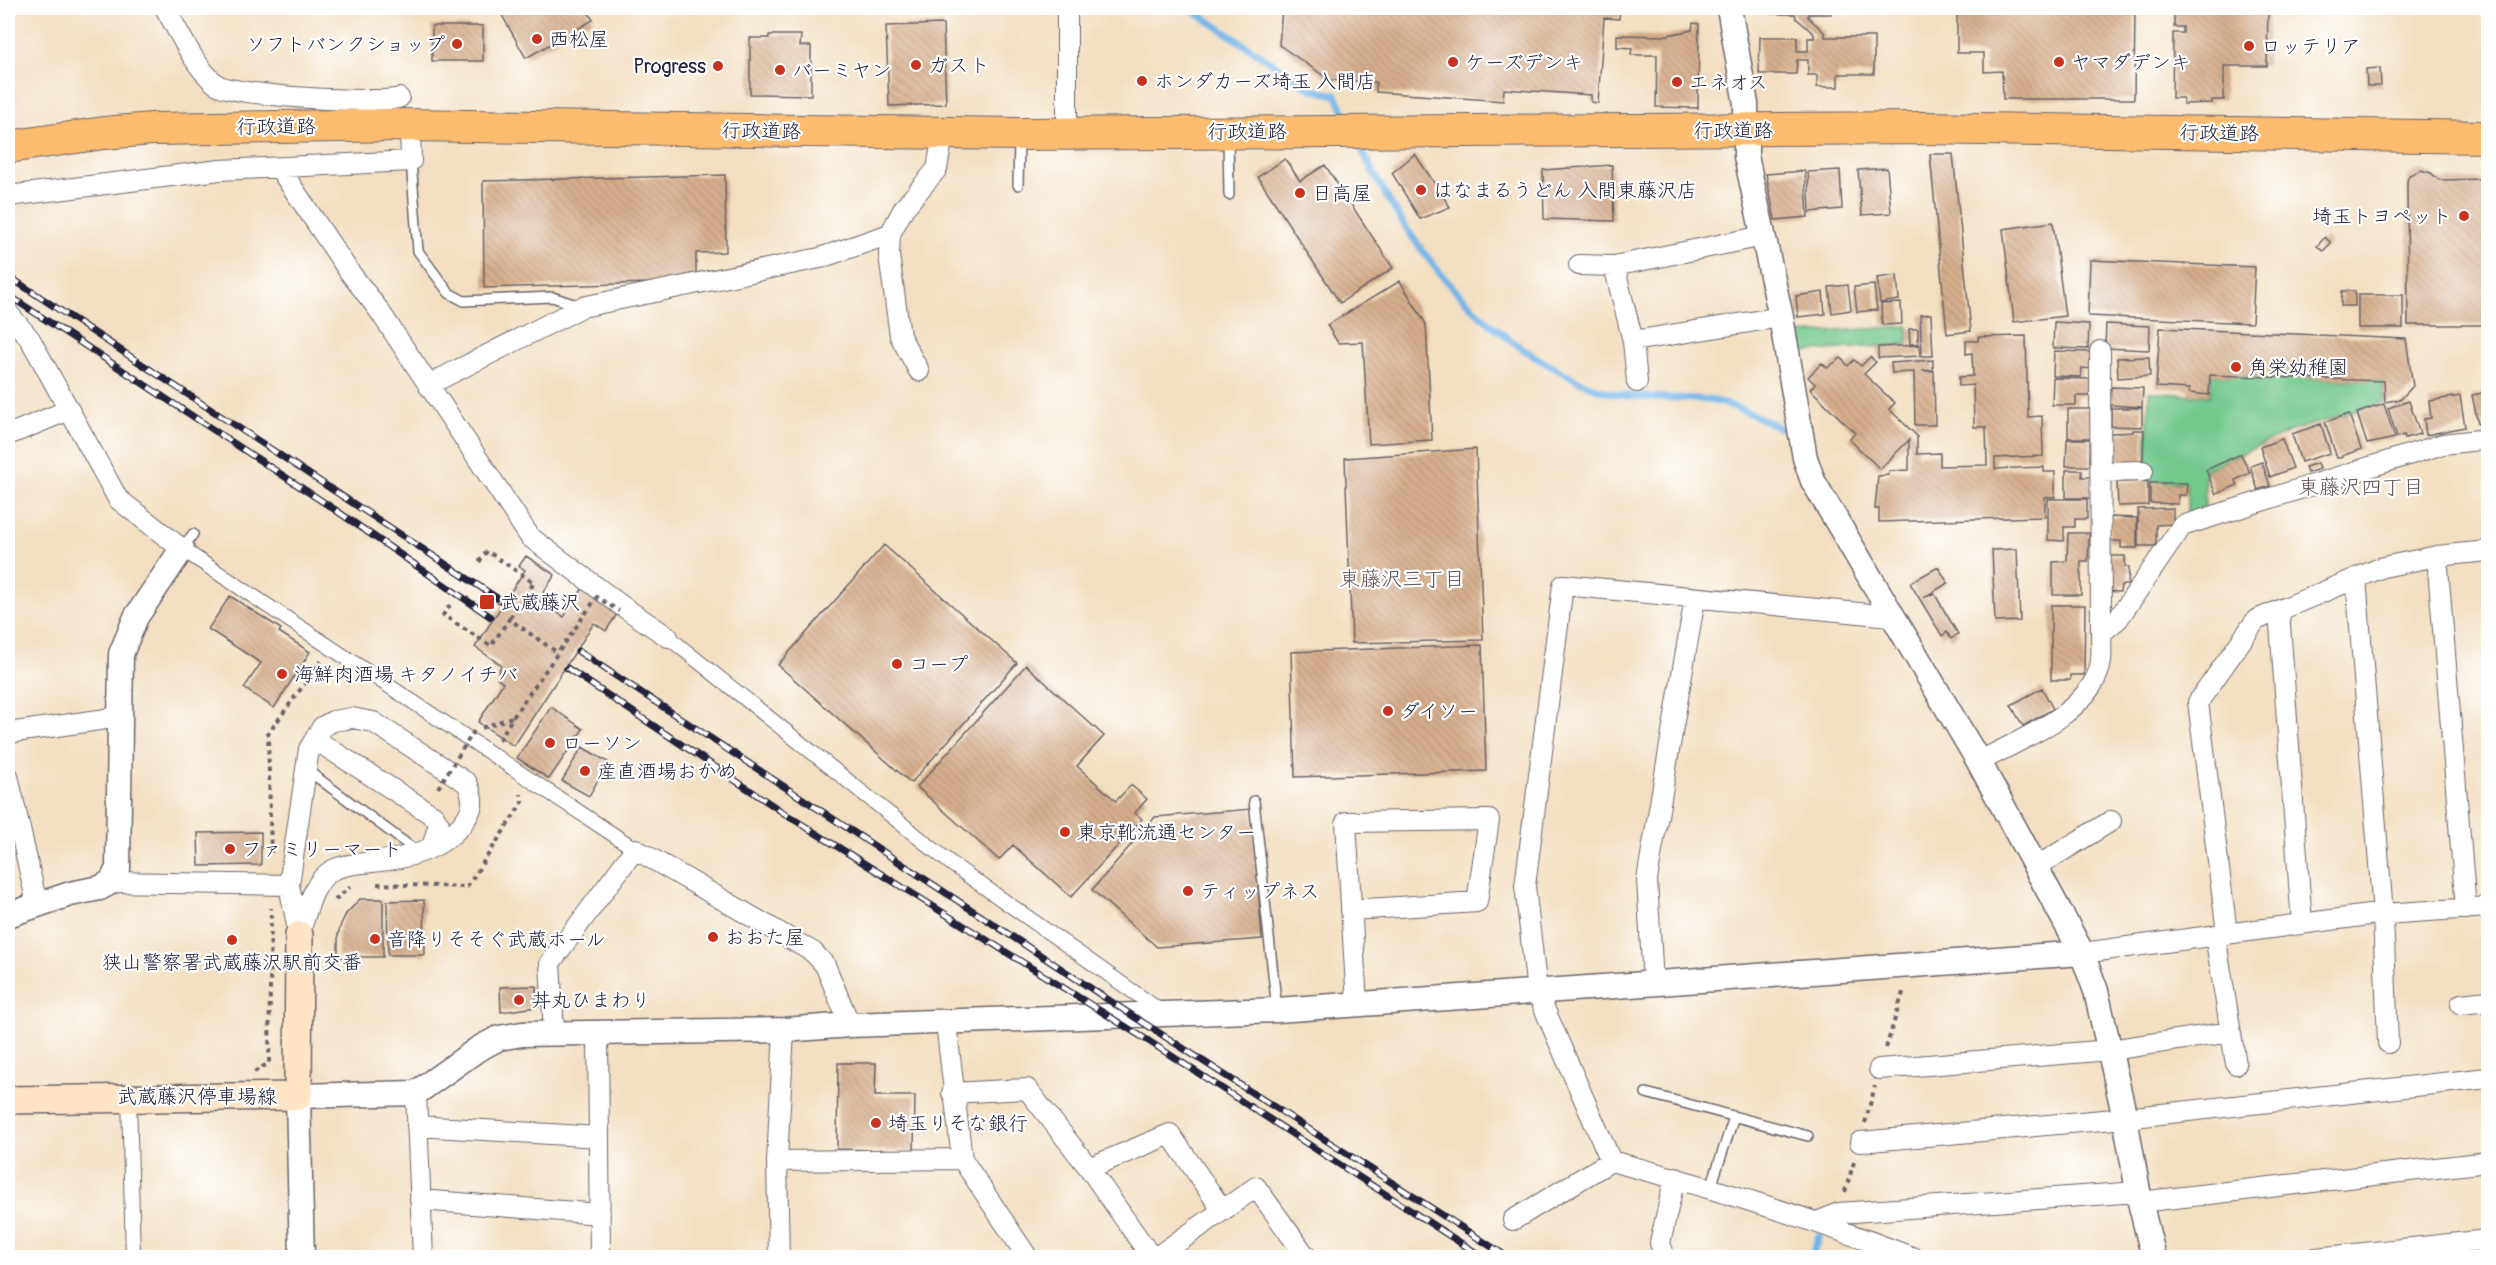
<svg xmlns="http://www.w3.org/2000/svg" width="2496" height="1265" font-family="Pangolin,'Klee One',sans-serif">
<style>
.park{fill:#72c88d;stroke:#4a7564;stroke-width:1.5}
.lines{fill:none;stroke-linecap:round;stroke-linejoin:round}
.stream{stroke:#72b4e7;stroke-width:7}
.building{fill:url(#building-back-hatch)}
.service-casing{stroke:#6b646a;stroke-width:12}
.pedestrian-casing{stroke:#6b646a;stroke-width:16}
.minor-casing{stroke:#6b646a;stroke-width:22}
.tertiary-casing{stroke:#6b646a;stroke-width:27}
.secondary-casing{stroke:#6b646a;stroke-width:30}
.trunk-casing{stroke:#6b646a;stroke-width:34}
.path{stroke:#6b646a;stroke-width:4;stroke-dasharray:4.5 4.5;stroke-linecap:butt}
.service{stroke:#fff;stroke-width:9}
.pedestrian{stroke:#fff;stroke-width:14}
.minor{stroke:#fff;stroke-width:20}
.tertiary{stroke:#fff;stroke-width:24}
.secondary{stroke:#ffe4c6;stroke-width:27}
.trunk{stroke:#febc70;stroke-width:32}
.rail-casing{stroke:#22223b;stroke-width:7}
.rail{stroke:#fff;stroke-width:4.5;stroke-dasharray:14;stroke-linecap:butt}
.path-bridge{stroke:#6b646a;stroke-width:4;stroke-dasharray:4.5 4.5;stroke-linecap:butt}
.poi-dot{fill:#c8321e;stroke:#fff;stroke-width:2}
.labels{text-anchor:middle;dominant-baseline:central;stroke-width:4.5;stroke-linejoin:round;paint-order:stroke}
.poi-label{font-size:20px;fill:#22223b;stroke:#fff;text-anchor:start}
.street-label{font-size:20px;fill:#22223b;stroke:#fff}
.neighbourhood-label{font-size:21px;fill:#615357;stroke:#fff}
</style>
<defs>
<pattern id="building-back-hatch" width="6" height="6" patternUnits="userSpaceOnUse" patternTransform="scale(1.5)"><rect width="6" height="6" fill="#d5ae8b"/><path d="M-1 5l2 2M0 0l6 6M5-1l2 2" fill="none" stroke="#b79579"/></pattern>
</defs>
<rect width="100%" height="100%" fill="#fff"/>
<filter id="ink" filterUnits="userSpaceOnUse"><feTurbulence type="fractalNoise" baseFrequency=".0167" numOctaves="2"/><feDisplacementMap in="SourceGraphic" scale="12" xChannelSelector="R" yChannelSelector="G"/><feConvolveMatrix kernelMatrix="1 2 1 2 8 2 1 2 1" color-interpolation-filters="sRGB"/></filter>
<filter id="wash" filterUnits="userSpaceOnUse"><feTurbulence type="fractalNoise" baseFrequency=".008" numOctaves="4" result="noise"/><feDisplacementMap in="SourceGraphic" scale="24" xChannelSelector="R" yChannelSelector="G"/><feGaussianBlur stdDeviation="1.35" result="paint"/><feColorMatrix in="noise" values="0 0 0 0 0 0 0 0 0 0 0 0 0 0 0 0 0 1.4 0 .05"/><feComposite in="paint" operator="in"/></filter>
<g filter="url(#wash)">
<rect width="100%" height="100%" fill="#f2dfc1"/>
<path class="park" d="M1908,326V344L1800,352L1797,334Z
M2211,375L2383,381L2384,402L2291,431L2205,470V507L2187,514V483L2145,480L2149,392L2210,396Z"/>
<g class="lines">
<path class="stream" d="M1189,8L1311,89L1336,95L1344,112
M1362,150C1406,241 1467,322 1558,370C1578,381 1599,392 1622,395C1650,400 1680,396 1708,400C1729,403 1761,418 1780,428
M1811,1258L1819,1236"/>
</g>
<g id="blocks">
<path class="building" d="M498,8H586L593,20L526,58Z
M1282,8H1620L1619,19L1604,18L1598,103L1591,102V95L1504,89L1503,101L1376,92V82L1330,80L1279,45Z
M1772,8H1831V14H1808V17L1825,33V37H1874V74H1838V87H1817V75H1808V60H1797L1796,74H1759L1760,37H1797V51H1808V38H1814V34L1796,18L1795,14H1772Z
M1875,8H1928V12H1875Z
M1957,8H2135L2134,99H2003L2002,71L1984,72V53H1957Z
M2174,8H2268L2267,66H2224V100H2212V103L2183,104V98H2172L2173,33H2183V27H2174Z
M1693,23L1699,24L1698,108L1656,107L1657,55H1631L1632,48L1617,47V35L1663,36L1692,30Z
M943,24L946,104L889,106L886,26Z
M432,26H483V61H432Z
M769,35H801L800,46H811V95L750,94V38H769Z
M2380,68L2381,86H2367L2366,69Z
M1415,154L1450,207L1420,219L1392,173Z
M1930,154H1953L1971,331L1947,334Z
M1285,159L1300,181L1325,165L1393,268L1340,303L1258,177Z
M1612,165L1614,221L1544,219L1543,170Z
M1887,168L1891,213L1862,215L1858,170Z
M1840,170L1842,209L1810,212L1808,172Z
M2421,170L2431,173L2439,180L2488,179V325H2408L2407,181L2409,175Z
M1805,171L1808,217L1775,220L1766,174Z
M725,175L726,252L696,253V273L652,283L484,288L483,181Z
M2053,222L2065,316L2014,322L2003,229Z
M2325,237L2331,243L2323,251L2317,246Z
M2090,260L2255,267L2252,323L2088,316Z
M1897,275L1899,300L1880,303L1877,278Z
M1400,281L1426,324L1432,440L1369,444L1363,342L1338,343L1327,325Z
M1848,285L1851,310L1832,313L1829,287Z
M1874,285L1877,310L1857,312L1854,287Z
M2342,291H2355V306H2341Z
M1823,292L1825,314L1798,317L1796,296Z
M2358,295H2403V328H2358Z
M1901,303L1902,324L1882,325L1881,304Z
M1931,314L1933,356H1922L1920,315Z
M2054,322L2089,324L2088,349L2053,348Z
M2106,324L2150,326L2149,350L2105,348Z
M2160,328L2406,339L2413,386L2401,399L2385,402L2384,381L2210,375L2209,395L2189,393V389L2156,387Z
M1909,329H1918V344H1910Z
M2026,336L2028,417L2042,416L2043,456L1995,458V469L2044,467V472H2055V497H2045V517L1879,522V509H1875L1878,476L1889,475V471L1909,470V440L1880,469L1849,439L1855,433L1810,389L1815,384L1808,377L1822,363L1827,368L1841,358L1848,366L1854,360L1861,366L1870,357L1876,362L1864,374L1895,403L1889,409L1917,436V454L1940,453V466L1987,465L1986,427H1974L1973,385L1959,386V377L1973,376L1972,353L1966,354V341H1978V337Z
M1919,345L1920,356L1878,358V347Z
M2054,351L2094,352V369L2082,368L2081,377L2053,376Z
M2149,357L2150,376L2118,378L2117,358Z
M1933,360V370L1922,371H1934L1935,425H1915L1914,372L1892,373L1891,363Z
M2053,378L2094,379L2093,396H2076V405H2052Z
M2111,387L2143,388L2142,407L2110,405Z
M2488,392V422L2478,424L2472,395Z
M2460,396L2465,427L2426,435L2424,419L2431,418L2429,401Z
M2409,401L2420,434L2405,438L2404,435L2397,437L2388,408Z
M2384,404L2395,438L2367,444L2357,413Z
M2111,408H2142V427L2111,426Z
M2068,409H2091L2092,438H2068Z
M2349,414L2361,449L2337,458L2325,422Z
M2321,424L2330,453L2301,462L2292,434Z
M2133,430H2144L2143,462L2114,465L2110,460V433L2133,432Z
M2067,439H2091L2090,466H2066Z
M2282,439L2293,468L2270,477L2260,447Z
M1476,449L1483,640L1352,643L1345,458Z
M2241,454L2250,473L2235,480L2238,485L2216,494L2206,470Z
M2262,462L2270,486L2258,490L2250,466Z
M2318,463L2320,469L2307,473L2305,467Z
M2066,470H2082V477H2091V498H2066Z
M2148,481V505L2118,506L2117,482Z
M2150,483H2187L2186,495H2178V504L2150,503Z
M2048,499H2087V519H2075V527H2064V541L2048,540Z
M2173,508V524L2156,525V546H2138V509Z
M2110,517L2137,518V548H2121V541H2109Z
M2068,533H2089L2088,561H2081V595H2053V562L2067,561Z
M884,545L1017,663L911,783L778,665Z
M2017,549L2020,621L1995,622L1992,550Z
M526,556L555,575L538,600L564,617L583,588L619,611L606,631L594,623L514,746L478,722L503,683L497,678L501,665L475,647L525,570L519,566Z
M2110,556H2125V567H2129L2128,585H2121L2120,592L2106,591Z
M1938,567L1948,583L1923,598L1934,593L1958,634L1951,639L1947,632L1942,636L1910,583Z
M230,596L281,629L279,632L310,652L274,708L244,688L261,663L208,629Z
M2051,605H2085L2084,675H2070V680H2051Z
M1482,645L1486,771L1295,777L1291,652Z
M1026,665L1104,736L1077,766L1116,801L1131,785L1147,799L1135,813L1142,819L1071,897L1013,845L999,860L917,787Z
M2042,688L2053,709L2023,726L2011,705Z
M551,707L583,729L549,779L517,758Z
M582,747L608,762L589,796L562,781Z
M1252,809L1262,939L1157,947L1092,890L1155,817Z
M261,832V865L199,866L198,833Z
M360,899H383V957H338V934L341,924L346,914Z
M424,900L425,955H388L387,901Z
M536,986V1007L501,1012L500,987Z
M838,1063H876L875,1096H915L914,1151L837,1149Z"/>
</g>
</g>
<g filter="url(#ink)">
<use href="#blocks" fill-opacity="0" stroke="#6b646a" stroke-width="1.5"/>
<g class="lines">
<g class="service-casing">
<path id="service" d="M1228,137L1229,195
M411,161L418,251L449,293L464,301L552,297L580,306
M1018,185L1019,140
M182,549L193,534
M307,770L419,853
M1254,801L1277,1010
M1646,1093L1808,1136
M1711,1187L1734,1117"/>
</g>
<g class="pedestrian-casing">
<path id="pedestrian" d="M182,549L635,849
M668,637L953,865L1162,1012
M129,1096L133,1258"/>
</g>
<g class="minor-casing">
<path id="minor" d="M165,8C179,32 194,66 216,84C231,96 378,104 399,98
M1067,8V133
M280,169L348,270L378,309L530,537L622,606L668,637
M8,196L220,170L411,161L410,125
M1579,265L1614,266L1764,236
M1614,266L1633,341L1637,382
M8,313L30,339L118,499L182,549
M1633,341L1781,317
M2100,351L2101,633
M919,371L900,336L889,255L890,234L904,208L937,169L943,134
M428,385L582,307L820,258L890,234
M8,435L69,410
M2100,472L2143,471
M2437,556L2466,909
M2356,578L2383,914L2388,1043
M2279,611L2302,924
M352,718L373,722L467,783C475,800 474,809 462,824C440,851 405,859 372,862C358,864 343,864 331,871C312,882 306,915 299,935L289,885L309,749L322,727L333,721Z
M8,733L120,717
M309,749L319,744L325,746L434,816L439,824L432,847
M1979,762C2018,740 2084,716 2099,670C2103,659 2101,645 2101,633L2118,619L2182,526L2443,444L2488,439
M8,776L37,904
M2036,867L2111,821
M111,882L289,885
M1351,910L1477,902L1489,820L1346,822L1357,1004
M2227,933L2198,702L2256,620L2383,567L2437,556L2488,551
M2215,935L2236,1064
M2082,953L2369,915L2488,907
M1653,983L1647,880L1695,598
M2461,1004L2488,1001
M946,1023L962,1159L1028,1258
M784,1030L777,1161L962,1159
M598,1032L600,1258
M554,1033L550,963L635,849L813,952L825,965L850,1025
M1879,1069L2110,1050L2231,1032
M416,1093L423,1258
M952,1093L1027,1089L1089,1168L1152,1258
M417,1126L599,1137
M1860,1142L2125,1118L2488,1078
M777,1161L779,1258
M1611,1161L1537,992L1525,886L1563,585L1891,616
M1089,1168L1170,1134L1223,1211
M420,1200L600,1214
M2140,1202L2488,1162
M1513,1220L1611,1161C1714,1188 1814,1219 1914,1258
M1820,1221L1839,1213L2138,1192
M1155,1258L1256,1187L1307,1258
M1665,1258L1660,1243L1675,1177
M2316,1258L2488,1240"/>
</g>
<g class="tertiary-casing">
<path id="tertiary" d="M1729,8L1746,104V156L1781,317L1805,458L1813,481L1979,762L2082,953L2096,991L2125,1118L2140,1202L2154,1258
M8,915L70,894L100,888L111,882L118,869L121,654L136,617L182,549
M302,1258L298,1096L416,1093L478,1049L499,1038L522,1034L784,1030L850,1025L1277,1010L2082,953"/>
</g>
<g class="secondary-casing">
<path id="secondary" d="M8,1100L298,1096L299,935"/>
</g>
<g class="trunk-casing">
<path id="trunk" d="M8,147L104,133L152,129L405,125L1019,134L1922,128L2488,137"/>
</g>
<path class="path" d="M482,728L512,717
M499,740L513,717
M271,853L268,734L321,661
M377,884L467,887L522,803L521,794
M335,900L350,887
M1886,1048L1904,989
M254,1072L269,1063L271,908
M1865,1123L1875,1086
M1845,1192L1854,1162"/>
<use href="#service" class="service"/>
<use href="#pedestrian" class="pedestrian"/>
<use href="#minor" class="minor"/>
<use href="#tertiary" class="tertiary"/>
<use href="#secondary" class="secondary"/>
<use href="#trunk" class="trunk"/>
<g class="rail-casing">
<path id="rail" d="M8,276L500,600
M8,295L334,509L491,617
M578,651L1133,1016L1509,1258
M567,668L790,817L1147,1040L1484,1258"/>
</g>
<use href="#rail" class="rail"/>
<path class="path-bridge" d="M479,562L487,551L534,583L509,619
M450,605L443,615L491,646L509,619L558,653
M513,717L597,597L619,611
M438,788L474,731"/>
</g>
</g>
<g class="poi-dot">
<circle cx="537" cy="39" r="6"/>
<circle cx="457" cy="44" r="6"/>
<circle cx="2249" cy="46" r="6"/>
<circle cx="1453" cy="62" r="6"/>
<circle cx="2059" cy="62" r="6"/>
<circle cx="916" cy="65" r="6"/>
<circle cx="718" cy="66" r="6"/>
<circle cx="780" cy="70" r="6"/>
<circle cx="1142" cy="81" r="6"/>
<circle cx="1677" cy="82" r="6"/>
<circle cx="1421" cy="190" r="6"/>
<circle cx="1300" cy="193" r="6"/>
<circle cx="2464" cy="216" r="6"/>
<circle cx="2236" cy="367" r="6"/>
<rect x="479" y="594" width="16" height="16" rx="3"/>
<circle cx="897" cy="664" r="6"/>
<circle cx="282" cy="674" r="6"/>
<circle cx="1388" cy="711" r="6"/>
<circle cx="550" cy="743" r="6"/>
<circle cx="585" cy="771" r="6"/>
<circle cx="1065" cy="832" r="6"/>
<circle cx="230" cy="849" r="6"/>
<circle cx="1188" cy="891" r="6"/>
<circle cx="713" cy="937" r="6"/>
<circle cx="375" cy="939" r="6"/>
<circle cx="232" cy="940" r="6"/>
<circle cx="519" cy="1000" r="6"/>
<circle cx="876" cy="1123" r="6"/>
</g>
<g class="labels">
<g class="poi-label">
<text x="549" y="39">西松屋</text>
<text x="445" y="44" text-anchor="end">ソフトバンクショップ</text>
<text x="2261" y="46">ロッテリア</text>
<text x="1465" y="62">ケーズデンキ</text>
<text x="2071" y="62">ヤマダデンキ</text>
<text x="928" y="65">ガスト</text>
<text x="706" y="66" text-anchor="end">Progress</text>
<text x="792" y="70">バーミヤン</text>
<text x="1154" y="81">ホンダカーズ埼玉 入間店</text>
<text x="1689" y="82">エネオス</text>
<text x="1433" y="190">はなまるうどん 入間東藤沢店</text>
<text x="1312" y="193">日高屋</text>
<text x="2452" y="216" text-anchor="end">埼玉トヨペット</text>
<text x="2248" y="367">角栄幼稚園</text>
<text x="500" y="602">武蔵藤沢</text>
<text x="909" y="664">コープ</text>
<text x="294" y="674">海鮮肉酒場 キタノイチバ</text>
<text x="1400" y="711">ダイソー</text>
<text x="562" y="743">ローソン</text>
<text x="597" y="771">産直酒場おかめ</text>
<text x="1077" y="832">東京靴流通センター</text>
<text x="242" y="849">ファミリーマート</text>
<text x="1200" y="891">ティップネス</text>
<text x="725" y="937">おおた屋</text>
<text x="387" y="939">音降りそそぐ武蔵ホール</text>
<text x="232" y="962" text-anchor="middle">狭山警察署武蔵藤沢駅前交番</text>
<text x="531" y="1000">丼丸ひまわり</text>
<text x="888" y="1123">埼玉りそな銀行</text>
</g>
<g class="street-label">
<text x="276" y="126">行政道路</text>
<text x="1733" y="130">行政道路</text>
<text transform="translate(761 131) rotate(1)">行政道路</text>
<text x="1247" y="131">行政道路</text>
<text transform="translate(2219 133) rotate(1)">行政道路</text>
<text x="197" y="1096">武蔵藤沢停車場線</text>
</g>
<g class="neighbourhood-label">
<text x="2361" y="487">東藤沢四丁目</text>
<text x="1402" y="579">東藤沢三丁目</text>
</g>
</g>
<rect width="2496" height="1265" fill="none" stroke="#fff" stroke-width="30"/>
</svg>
